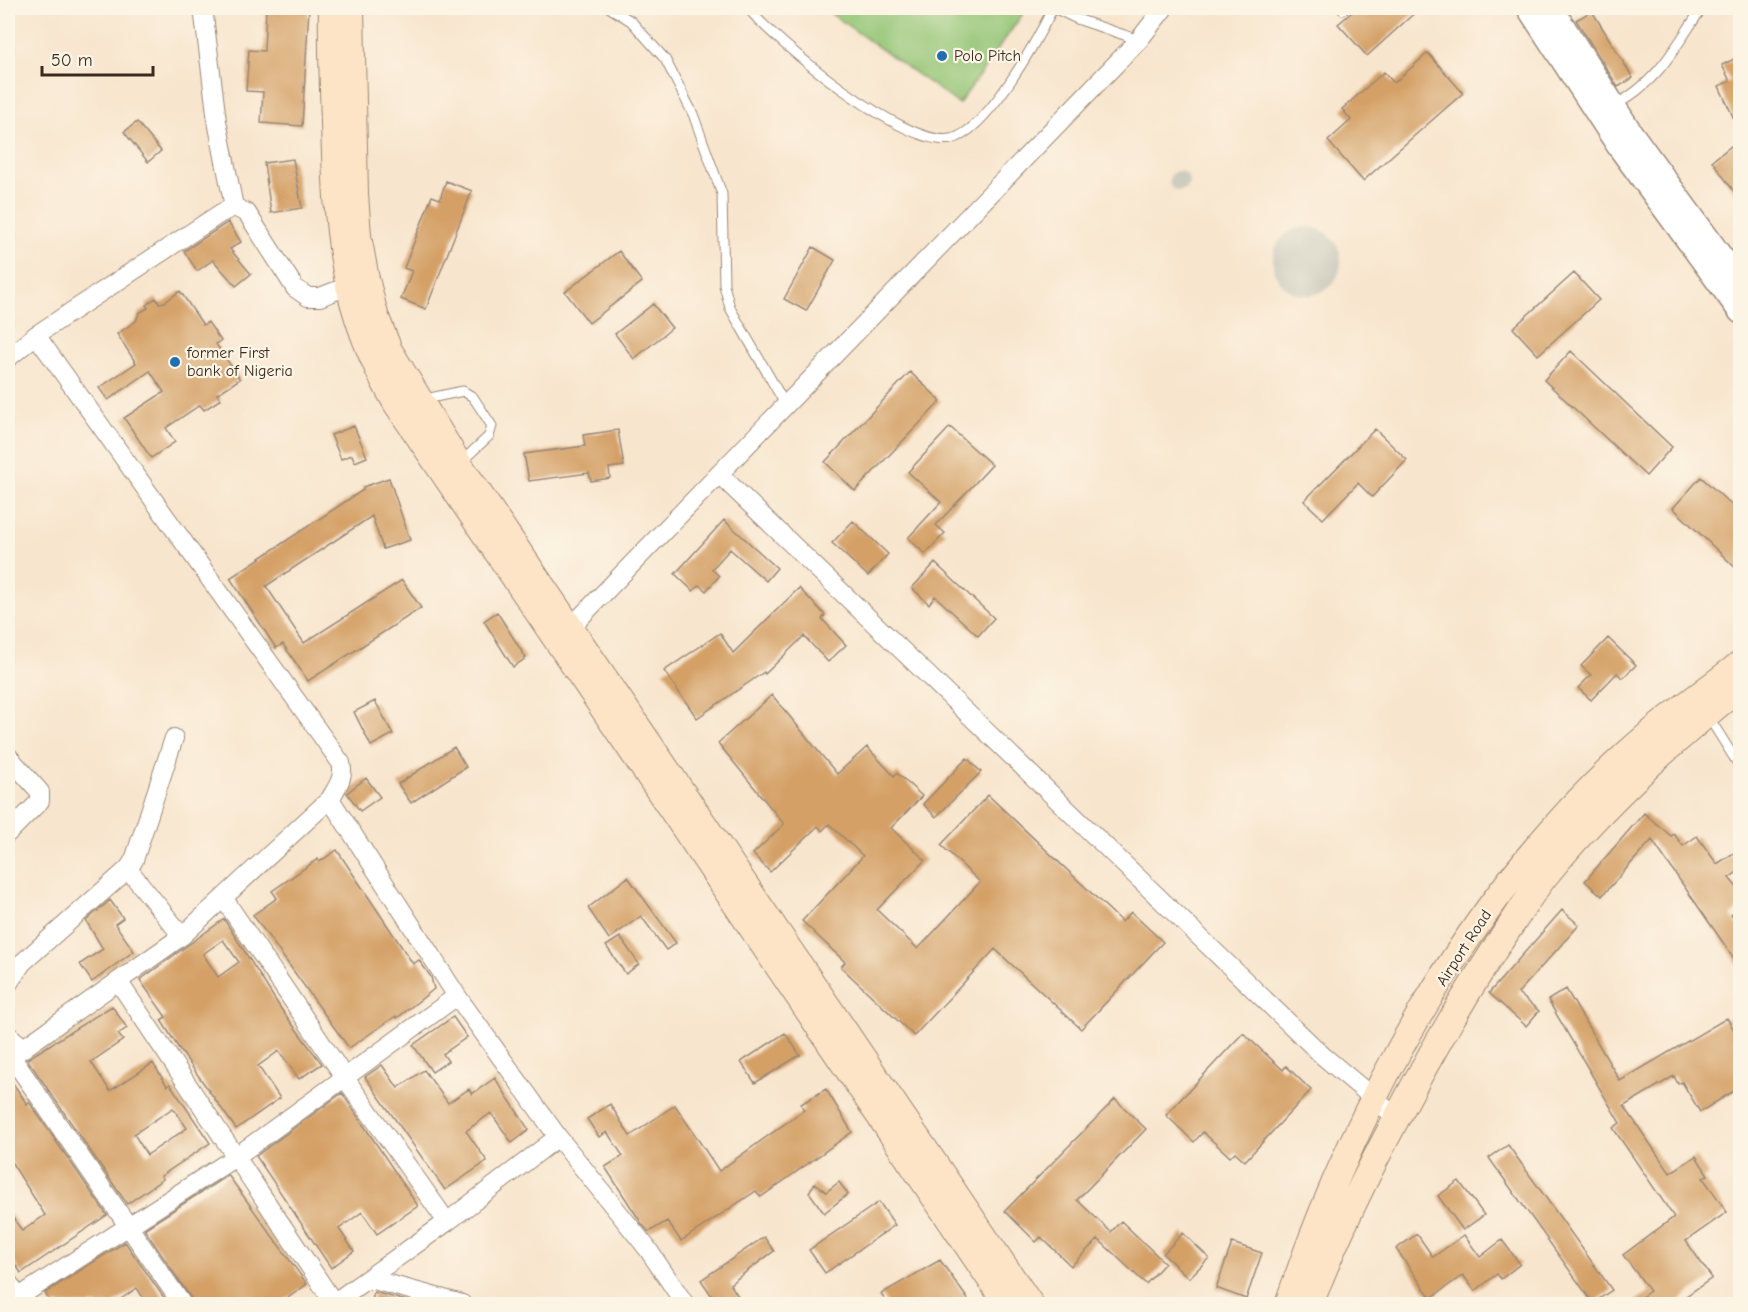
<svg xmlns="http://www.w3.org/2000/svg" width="1748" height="1312" font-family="'Comic Neue',sans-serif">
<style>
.industrial{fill:#c5c5b8}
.green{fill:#93c575;stroke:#67784a;stroke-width:1.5}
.building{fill:#d4a066;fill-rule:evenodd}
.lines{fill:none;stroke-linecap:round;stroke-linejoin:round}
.service-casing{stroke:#9a8876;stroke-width:11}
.minor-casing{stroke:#9a8876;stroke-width:20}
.tertiary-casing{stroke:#9a8876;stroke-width:25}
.secondary-casing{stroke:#9a8876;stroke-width:28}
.service{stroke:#fff;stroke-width:9}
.minor{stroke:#fff;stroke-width:18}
.tertiary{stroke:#fff;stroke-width:22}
.secondary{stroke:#fee4c6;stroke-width:26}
.poi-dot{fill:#1f6fb2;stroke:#fcf5e5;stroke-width:2}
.labels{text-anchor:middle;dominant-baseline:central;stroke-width:4.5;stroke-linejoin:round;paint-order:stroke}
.poi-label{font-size:16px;fill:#3b2a1e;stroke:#fcf5e5;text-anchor:start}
.street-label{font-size:16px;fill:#3b2a1e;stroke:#fcf5e5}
</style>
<rect width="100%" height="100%" fill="#fcf5e5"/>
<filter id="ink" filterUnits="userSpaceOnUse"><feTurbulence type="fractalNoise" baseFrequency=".0167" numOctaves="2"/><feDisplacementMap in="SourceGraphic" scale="12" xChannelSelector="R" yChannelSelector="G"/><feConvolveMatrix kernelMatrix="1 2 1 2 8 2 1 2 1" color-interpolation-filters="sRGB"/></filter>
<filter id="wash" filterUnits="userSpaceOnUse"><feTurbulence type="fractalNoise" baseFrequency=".008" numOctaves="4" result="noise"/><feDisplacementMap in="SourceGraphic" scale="24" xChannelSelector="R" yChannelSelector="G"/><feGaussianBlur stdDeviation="1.35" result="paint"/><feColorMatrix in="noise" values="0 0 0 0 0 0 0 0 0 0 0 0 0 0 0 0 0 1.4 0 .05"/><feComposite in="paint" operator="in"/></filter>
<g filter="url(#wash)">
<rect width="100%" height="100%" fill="#f8e5cd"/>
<path class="industrial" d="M1169 181a10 10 0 1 1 20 0a10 10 0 1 1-20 0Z
M1273 261a34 34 0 1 1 68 0a34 34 0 1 1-68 0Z"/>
<path class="green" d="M823,8H1027L959,104Z"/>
<g id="blocks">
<path class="building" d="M266,8H309L302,126L261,123L263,92L246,91L249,50L264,51Z
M1357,8H1420L1367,56L1338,24Z
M1592,11L1633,78L1618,87L1576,20Z
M1428,53L1463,93L1363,181L1328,141L1351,120L1342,109L1384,72L1394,83Z
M1740,56V132L1719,86L1730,81L1722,65Z
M137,122L161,151L148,162L124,132Z
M1740,139V200L1712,161Z
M293,159L302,208L271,213L264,163Z
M446,181L472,191L426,309L401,299L412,271L404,268L432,196L440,199Z
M228,222L241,242L230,249L251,274L236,286L213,260L197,271L184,251Z
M813,247L835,260L806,311L784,299Z
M619,251L642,282L589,323L565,292Z
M1574,273L1599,300L1538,355L1513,328Z
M180,291L203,325L208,322L221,341L216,344L240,379L217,394L221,399L204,410L200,405L166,428L175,442L151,458L124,418L164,392L150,371L108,400L99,388L136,363L117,334L136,321L139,313L148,308L146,305L156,298L159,303L165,302Z
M653,304L672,328L634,359L615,334Z
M1571,351L1672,447L1646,476L1544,380Z
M910,372L941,401L855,491L825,462Z
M354,426L367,457L355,462L352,455L341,459L331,435Z
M950,427L992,465L936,525L945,533L925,554L908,538L941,502L908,472Z
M1375,429L1407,460L1372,497L1358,483L1323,519L1304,501Z
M618,430L624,466L609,468L610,478L591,481L589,473L529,481L524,454L585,446L583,435Z
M1701,477L1740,513V572L1673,508Z
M389,478L410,540L383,549L372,516L266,586L304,643L402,580L421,608L308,681L283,644L276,648L230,578L363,490V487Z
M724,520L777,568L766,581L730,549L712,569L719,576L706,591L699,585L693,591L675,574Z
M853,521L888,554L868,576L832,543Z
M935,563L994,618L978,636L935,596L929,604L912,588Z
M799,588L825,615L822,619L846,645L828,662L804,636L765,674L764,672L697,718L664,671L720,633L733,653Z
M497,612L526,658L513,667L484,621Z
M1608,638L1636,665L1623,678L1617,673L1591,700L1578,688L1591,675L1581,666Z
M772,695L837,774L867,747L894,776L897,773L922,796L891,828L925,860L877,910L918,949L980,882L941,845L988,795L1122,922L1131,912L1163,942L1081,1029L995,949L914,1036L841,967L845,962L802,921L863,856L829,824L822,831L818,826L770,872L753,854L784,824L718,743Z
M375,701L393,734L371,746L354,712Z
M454,747L466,767L411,803L398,784Z
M967,758L981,772L936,817L923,804Z
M366,778L380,797L360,811L347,793Z
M1644,813L1671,836L1674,834L1683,846L1697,836L1717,864L1740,849V870L1729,878L1740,891V908L1731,915L1740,929V967L1652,840L1602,896L1585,881Z
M337,850L413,964L419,960L431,977L434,989L397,1018L396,1016L349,1048L253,915L277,898L272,891L318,859L319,862Z
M628,877L676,943L666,950L641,916L609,939L588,908Z
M110,900L123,918L115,924L134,951L92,982L80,964L103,949L86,921Z
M1562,910L1579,925L1518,993L1539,1011L1526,1026L1489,993Z
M224,919L281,1009L322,1064L299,1079L279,1051L258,1066L280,1098L236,1129L178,1047L161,1020L166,1017L140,980ZM223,940L239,962L218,977L203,954Z
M620,937L639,964L626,974L606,946Z
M1566,989L1620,1081L1727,1018L1740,1040V1087L1700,1112L1682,1082L1678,1084L1674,1076L1624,1106L1670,1173L1696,1156L1708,1175L1703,1178L1727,1212L1686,1241L1712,1278L1673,1305H1630L1650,1291L1623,1255L1674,1217L1613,1128L1620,1123L1548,1000Z
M112,1006L127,1028L118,1034L123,1040L91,1062L110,1091L153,1063L167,1086L170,1084L210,1143L161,1176L163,1179L127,1204L27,1059ZM173,1108L187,1128L147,1155L134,1134Z
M453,1017L467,1037L443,1054L448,1061L432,1072L413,1045Z
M785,1033L800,1055L755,1083L741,1062Z
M1243,1033L1283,1070L1286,1066L1311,1090L1245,1161L1235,1152L1230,1157L1203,1132L1194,1142L1166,1115Z
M382,1065L398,1088L424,1070L448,1103L469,1089L472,1094L495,1078L529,1130L512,1143L491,1113L466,1131L487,1161L445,1190L365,1077Z
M8,1076L27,1104L29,1102L107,1215L21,1273L8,1253V1210L22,1231L45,1215L8,1157Z
M826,1089L852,1132L761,1197L756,1191L681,1241L667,1221L649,1232L642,1224L605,1167L623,1156L607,1132L599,1137L587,1119L610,1104L630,1136L675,1105L719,1171L804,1110L801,1104Z
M342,1093L418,1206L377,1234L362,1212L339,1229L354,1251L331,1268L256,1156Z
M1115,1099L1146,1129L1077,1200L1111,1232L1121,1221L1165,1263L1146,1284L1098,1239L1071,1266L1041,1237L1036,1242L1005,1211Z
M1508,1145L1612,1290L1593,1303L1489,1158Z
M228,1175L307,1284L278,1305H193L191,1298L144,1229Z
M1459,1181L1484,1215L1463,1230L1438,1196Z
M839,1182L848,1194L824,1213L809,1192L815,1183L826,1192Z
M879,1202L895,1225L825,1273L809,1250Z
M1183,1233L1209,1258L1189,1278L1163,1254Z
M1417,1234L1433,1257L1464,1235L1480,1257L1502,1240L1520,1264L1501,1279L1497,1274L1475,1291L1463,1275L1431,1298L1396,1249Z
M764,1237L774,1251L730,1284L744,1305H718L701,1280Z
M125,1242L169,1305H148L137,1288L112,1305H52L45,1293Z
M1232,1243L1262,1253L1246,1299L1216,1288Z
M940,1260L972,1305H888L881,1294Z
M374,1292L421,1305H371Z"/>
</g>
</g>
<g filter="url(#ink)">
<use href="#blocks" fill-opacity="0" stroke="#9a8876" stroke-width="1.5"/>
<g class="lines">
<g class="service-casing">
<path id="service" d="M610,8L631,21L665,59L693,114L722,194L724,285L730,308L785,404
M748,8C776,43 906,148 951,139C987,132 1038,38 1053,8
M1054,8L1077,19L1139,40
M1343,10L1344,8
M1614,106C1660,80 1673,50 1702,8
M421,400L463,391L473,397L492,426L489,436L461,462
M1708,716L1740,767"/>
</g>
<g class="minor-casing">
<path id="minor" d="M203,8L217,121L234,207
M8,358L36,335L221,213L234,207L247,213L295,288L308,297H320L358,282
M719,474L1323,1056L1396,1117
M571,627L1139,40L1164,8
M8,756L40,792V801L8,833
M330,799L457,996L558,1137L647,1248L685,1304
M128,869L182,936
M224,899L345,1078L447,1222
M118,981L334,1303
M8,984L22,963L128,869L134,860L174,738
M8,1035L24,1048
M11,1056L182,1304
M8,1059L182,936L330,799C337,787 345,777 341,763L36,335
M370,1279L462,1304
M8,1282L23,1304
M8,1304L234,1158L457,996
M332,1304L447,1222L558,1137"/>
</g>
<g class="tertiary-casing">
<path id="tertiary" d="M1528,8L1618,146L1740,312
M1552,8L1631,132L1740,282"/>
</g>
<g class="secondary-casing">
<path id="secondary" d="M332,8C331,45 333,84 334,122C337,230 340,307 396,403L1007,1304
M351,8L355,194L358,236L366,279L375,315L389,350L459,464L1030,1304
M1288,1304C1355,1107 1465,903 1620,760C1657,725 1700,695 1740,664
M1310,1304C1341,1223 1380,1148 1422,1071C1449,1022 1477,975 1509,928C1521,911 1532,892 1545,876C1602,805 1669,744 1740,687"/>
</g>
<use href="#service" class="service"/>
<use href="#minor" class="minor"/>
<use href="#tertiary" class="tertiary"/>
<use href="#secondary" class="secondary"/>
</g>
</g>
<g class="poi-dot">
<circle cx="942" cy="56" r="6"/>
<circle cx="175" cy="362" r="6"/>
</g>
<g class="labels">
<g class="poi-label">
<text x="954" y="56">Polo Pitch</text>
<text x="187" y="353">former First<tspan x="187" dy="18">bank of Nigeria</tspan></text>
</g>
<g class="street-label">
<text transform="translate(1464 948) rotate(-57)">Airport Road</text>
</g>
</g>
<rect width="1748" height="1312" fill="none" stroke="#fcf5e5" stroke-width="30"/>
<path d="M42 66v9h111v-9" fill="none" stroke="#3b2a1e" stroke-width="3"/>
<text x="51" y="66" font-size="18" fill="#3b2a1e" stroke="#fcf5e5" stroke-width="4.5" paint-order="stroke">50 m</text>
</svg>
